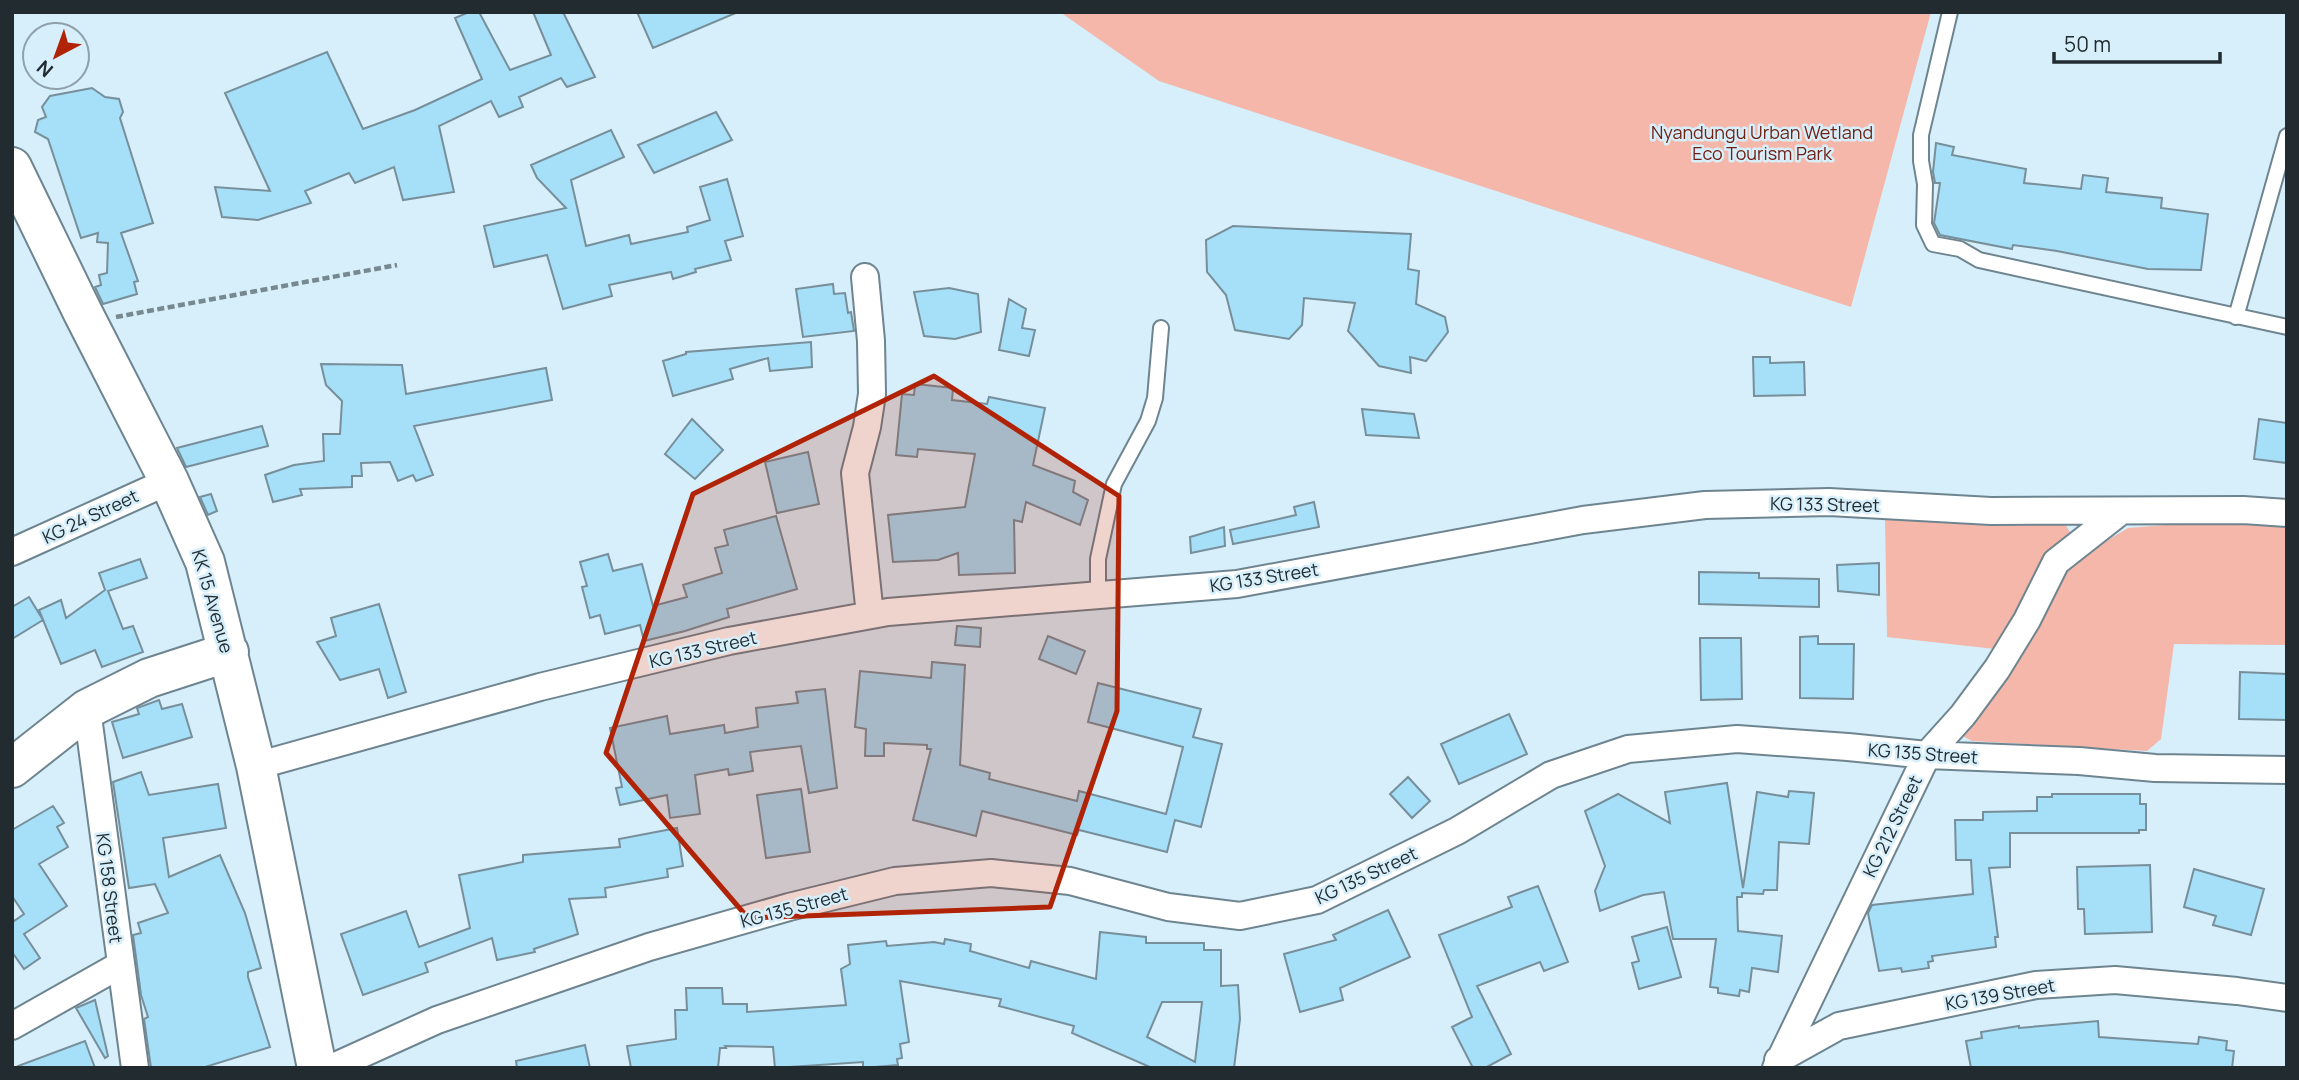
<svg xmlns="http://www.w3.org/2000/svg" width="2299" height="1080" font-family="Manrope,sans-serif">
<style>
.green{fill:#f4b7a9}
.building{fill:#a6dff8;stroke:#778f9a;stroke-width:2;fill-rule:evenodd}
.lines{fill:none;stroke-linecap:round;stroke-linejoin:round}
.lane-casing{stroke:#6e8590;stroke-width:18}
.street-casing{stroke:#6e8590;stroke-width:30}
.secondary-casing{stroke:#6e8590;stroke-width:42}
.path{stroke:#778890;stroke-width:4.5;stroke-dasharray:7 3.5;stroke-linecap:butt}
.lane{stroke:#fff;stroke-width:14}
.street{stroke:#fff;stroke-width:26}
.secondary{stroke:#fff;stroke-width:38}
.marked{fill:#b02306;fill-opacity:0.2;stroke:#b02306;stroke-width:5;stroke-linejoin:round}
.labels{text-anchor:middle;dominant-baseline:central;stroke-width:5;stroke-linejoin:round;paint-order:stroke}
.park-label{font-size:18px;fill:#702113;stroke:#d6effb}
.street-label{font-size:18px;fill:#222c30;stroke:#d6effb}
</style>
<rect width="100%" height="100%" fill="#d6effb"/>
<path class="green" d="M1060,12H1931L1851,307L1159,81Z
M1885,515L2060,516L2073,537L1995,649L1887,637Z
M2229,520L2287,525V645L2174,644L2161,739L2147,751L1972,741L1959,734L2034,630L2073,561L2128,528Z"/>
<path class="building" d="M469,12H479L510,70L551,55L533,12H563L595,77L567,87L561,78L519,97L523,107L499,117L491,101L439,126L454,192L403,200L394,167L355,183L349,173L305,191L311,203L258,220L222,217L215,187L270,191L225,93L327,52L363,129L415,110L482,79L455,18Z
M637,12H738L653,48Z
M92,88L105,97L119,99L123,112L120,118L153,223L121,233L138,281L134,282L137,294L103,304L95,287L101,285L99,275L107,273L108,243L97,242L98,233L81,238L48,139L35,132L38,120L46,117L42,107L50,96Z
M716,112L732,140L654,173L638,145Z
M611,130L624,157L571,180L586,246L629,235L631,244L688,232L687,227L710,220L700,187L727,179L743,236L725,241L731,260L695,269L696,272L673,279L671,272L609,285L612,296L563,309L547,255L494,267L484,226L566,208L537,178L531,165Z
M1936,143L1954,147L1952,155L2026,169L2024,183L2081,189L2083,175L2108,178L2106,192L2162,198L2161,208L2208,214L2201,270L2148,269L2057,251L2013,245L2012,249L1940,235L1934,223L1940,183H1935L1933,172Z
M1233,226L1411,234L1408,269L1419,271L1416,304L1445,317L1448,332L1426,361L1410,357L1411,373L1379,366L1348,331L1355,303L1304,298L1302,325L1289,339L1235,330L1226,295L1207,272L1206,240Z
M833,284L834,294L845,293L848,313L851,312L854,331L803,337L796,289Z
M949,288L978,294L981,332L955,339L924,336L914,292Z
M1009,299L1026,309L1022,328L1035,330L1029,356L999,350Z
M811,342L812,367L770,371L768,358L730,369L733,379L673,396L663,361L686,354V352Z
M1753,357H1770V363L1804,362L1805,395L1754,396Z
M321,364L402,365L406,394L546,368L552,400L414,426L433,475L416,481L413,475L398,481L390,462L361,463L362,476H352V487L300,489L302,495L273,502L265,475L294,465L324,461L323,434H340L342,401L326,385Z
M915,384L953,388L952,400L987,404L989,397L1045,408L1033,465L1075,481L1073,492L1088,500L1080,525L1026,502L1022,522L1014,520L1015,573L959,575L958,553L938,560L893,562L888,515L965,507L975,454L918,449L917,457L896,455L902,394L914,395Z
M1362,409L1414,414L1419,438L1366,435Z
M692,419L723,450L695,479L665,454Z
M2259,419L2287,423V463L2254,459Z
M262,426L268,446L186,467L177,448Z
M808,452L819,504L777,513L765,462Z
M211,494L217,511L208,515L200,497Z
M1314,502L1319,527L1233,544L1230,530L1296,515L1294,507Z
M776,516L797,589L727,609L729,617L685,631L644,641L640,625L605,634L600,615L590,618L582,587L587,586L580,562L608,554L613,571L642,564L653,606L687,597L683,585L722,573L715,548L728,545L724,530Z
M1224,527L1225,546L1191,553L1190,537Z
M140,559L147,578L108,591L123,629L133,626L143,652L102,667L95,650L61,664L39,610L61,600L66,618L105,590L99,573Z
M1879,563V595L1838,591L1837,565Z
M1699,572L1759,573V578L1819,579V607L1699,604Z
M29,597L43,620L12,639V607Z
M379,604L406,692L388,698L379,669L340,680L317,642L336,636L331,618Z
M957,626L981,628L980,647L955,645Z
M1048,636L1085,651L1076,674L1039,659Z
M1818,636V644H1854L1853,699L1800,698V637Z
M1700,638H1741L1742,699L1701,700Z
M932,662L965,665L960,765L990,773L989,779L1077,801L1079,791L1166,814L1183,747L1088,722L1098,683L1201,709L1193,737L1222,744L1201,827L1175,820L1167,852L1079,830L1077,835L982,811L976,836L913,820L931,749H927V745L884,743V756H865L866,729L855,727L860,671L931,678Z
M2240,672L2287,674V720L2239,719Z
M825,689L837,788L809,793L801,746L750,752L753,771L729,775L728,769L695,775L700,814L670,818L667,795L620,805L616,788L622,787L610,728L667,716L670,734L724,725L725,733L758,727L756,708L798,703L796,692Z
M159,700L162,709L182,704L192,737L123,758L112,722L139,714L137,708Z
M1509,714L1527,754L1459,784L1441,744Z
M141,772L149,795L218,784L226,828L163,838L169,877L220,855L245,913L261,968L248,972V977L270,1047L202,1068H151L144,1019L148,1017L141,995L133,935L141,933L138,923L168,913L155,884L129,888L113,782Z
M1408,777L1430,801L1412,818L1390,794Z
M1727,783L1743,888L1757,792L1788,797L1789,791L1814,793L1809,844L1779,842L1777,890H1764L1763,894L1742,893V897H1737L1738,931L1782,936L1778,972L1752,968L1749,992L1740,990L1739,996L1718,993V988L1710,987L1716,939H1673L1664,892L1643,895L1600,911L1595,891L1605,866L1585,811L1618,794L1670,823L1665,792Z
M801,789L810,852L766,858L757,795Z
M2052,794H2140V804H2146V830H2139V833H2010V867L1989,868L1998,937H1995L1996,947L1932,956L1933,961L1928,962L1929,968L1902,972L1901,968L1879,971L1868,913L1872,905L1973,894L1971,860H1956L1955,820H1983V812L2037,811V797H2052Z
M53,806L64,823L57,827L68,847L39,864L67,906L24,934L40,958L24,969L12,952V918L14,921L24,914L12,896V830Z
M677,828L683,866L667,869L668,877L605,888L606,897L569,899L578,934L534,949L535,952L497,960L492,938L425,963L428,972L363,995L341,934L406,911L419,947L470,928L459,875L523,862V855L620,847L619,839Z
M2150,865L2152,932L2085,934L2084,909H2078L2077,867Z
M2194,869L2264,889L2251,935L2213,925L2216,916L2184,907Z
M1538,886L1568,962L1544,971L1540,962L1477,986L1511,1054L1485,1068H1473L1452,1027L1472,1017L1439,935L1512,907L1508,897Z
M1388,910L1410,957L1340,988L1343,1000L1300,1012L1284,954L1336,940L1333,935Z
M1667,927L1681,977L1639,989L1632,963L1639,961L1632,937Z
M1100,932L1146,937V943H1204V950H1221V986L1238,985L1240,1019L1234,1068H1152L1072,1033L1074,1026L999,1006L1001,999L900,981L909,1042L900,1044L902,1058L897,1059L898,1065L863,1068V1062L775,1068L773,1047L725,1046L726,1048H720L718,1068H631L627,1046L676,1039L675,1010H687L686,988H722L723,1004H747V1012L846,1005L841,969L850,964L848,945L886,941L887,946L934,942L944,944L945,939L971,944L970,951L1029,968L1031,961L1096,979ZM1162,1002H1202L1195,1062L1147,1037Z
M95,1000L108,1056L105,1058L76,1008Z
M2098,1021L2099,1037L2198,1044L2199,1037L2227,1041L2226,1050L2234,1051L2232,1068H1971L1966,1041L1982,1038L1981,1032L2019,1026V1028Z
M85,1041L95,1068H19L18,1066Z
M585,1045L590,1068H517L516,1061Z"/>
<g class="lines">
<g class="lane-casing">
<path id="lane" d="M1950,12L1921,135V161L1925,184L1924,225L1933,244L1960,249L1979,260L2287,327
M2236,317L2287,136
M1098,594V559L1114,484L1148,421L1155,398L1161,328"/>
</g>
<g class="street-casing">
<path id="street" d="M865,277L871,341L872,394L867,427L855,473L870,615
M12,552L169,481
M87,709L135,1068
M256,766L540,687L729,641L888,612L1237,584L1583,520L1705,505L1829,502L1991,511L2243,510L2287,513
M12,1026L120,965
M1778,1060L1839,1026L2036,985L2115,980L2237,991L2287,998
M331,1068L437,1020L649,947L789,907L895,881L991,873L1070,881L1168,907L1240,916L1317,900L1457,831L1551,775L1628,749L1737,739L1848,747L1927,755L2079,761L2155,768L2287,770
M1776,1068L1927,755L1963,715L1997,669L2027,620L2056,562L2121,511"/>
</g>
<g class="secondary-casing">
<path id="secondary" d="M12,167L83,313L169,481L205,562L256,766L317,1068
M12,768L87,709L149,678L229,652"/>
</g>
<path class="path" d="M116,317L397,265"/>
<use href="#lane" class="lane"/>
<use href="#street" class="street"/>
<use href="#secondary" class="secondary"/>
</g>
<path class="marked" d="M934,376L1119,496L1117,711L1050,907L748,918L606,753L693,494Z"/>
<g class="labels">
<g class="park-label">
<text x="1762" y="132">Nyandungu Urban Wetland<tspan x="1762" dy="21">Eco Tourism Park</tspan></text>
</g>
<g class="street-label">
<text transform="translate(1825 504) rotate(1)">KG 133 Street</text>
<text transform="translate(90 516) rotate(-25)">KG 24 Street</text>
<text transform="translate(1264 577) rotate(-9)">KG 133 Street</text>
<text transform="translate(213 601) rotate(74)">KK 15 Avenue</text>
<text transform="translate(703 649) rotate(-13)">KG 133 Street</text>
<text transform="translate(1923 753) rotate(4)">KG 135 Street</text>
<text transform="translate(1892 826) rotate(-64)">KG 212 Street</text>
<text transform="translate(1366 875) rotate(-25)">KG 135 Street</text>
<text transform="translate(110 888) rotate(83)">KG 158 Street</text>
<text transform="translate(794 907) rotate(-15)">KG 135 Street</text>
<text transform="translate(2000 994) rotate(-10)">KG 139 Street</text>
</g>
</g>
<rect width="2299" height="1080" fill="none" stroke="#222c30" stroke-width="28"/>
<g transform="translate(56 56) rotate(221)"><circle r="33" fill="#d6effb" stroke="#8ea1aa" stroke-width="2"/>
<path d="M0-5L12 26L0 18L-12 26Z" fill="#b02306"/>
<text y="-10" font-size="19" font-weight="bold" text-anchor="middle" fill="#222c30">N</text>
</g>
<path d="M2054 52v10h166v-10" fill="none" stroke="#222c30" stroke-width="3.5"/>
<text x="2064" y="52" font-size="21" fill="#222c30" stroke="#d6effb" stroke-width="5" paint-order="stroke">50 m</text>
</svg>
